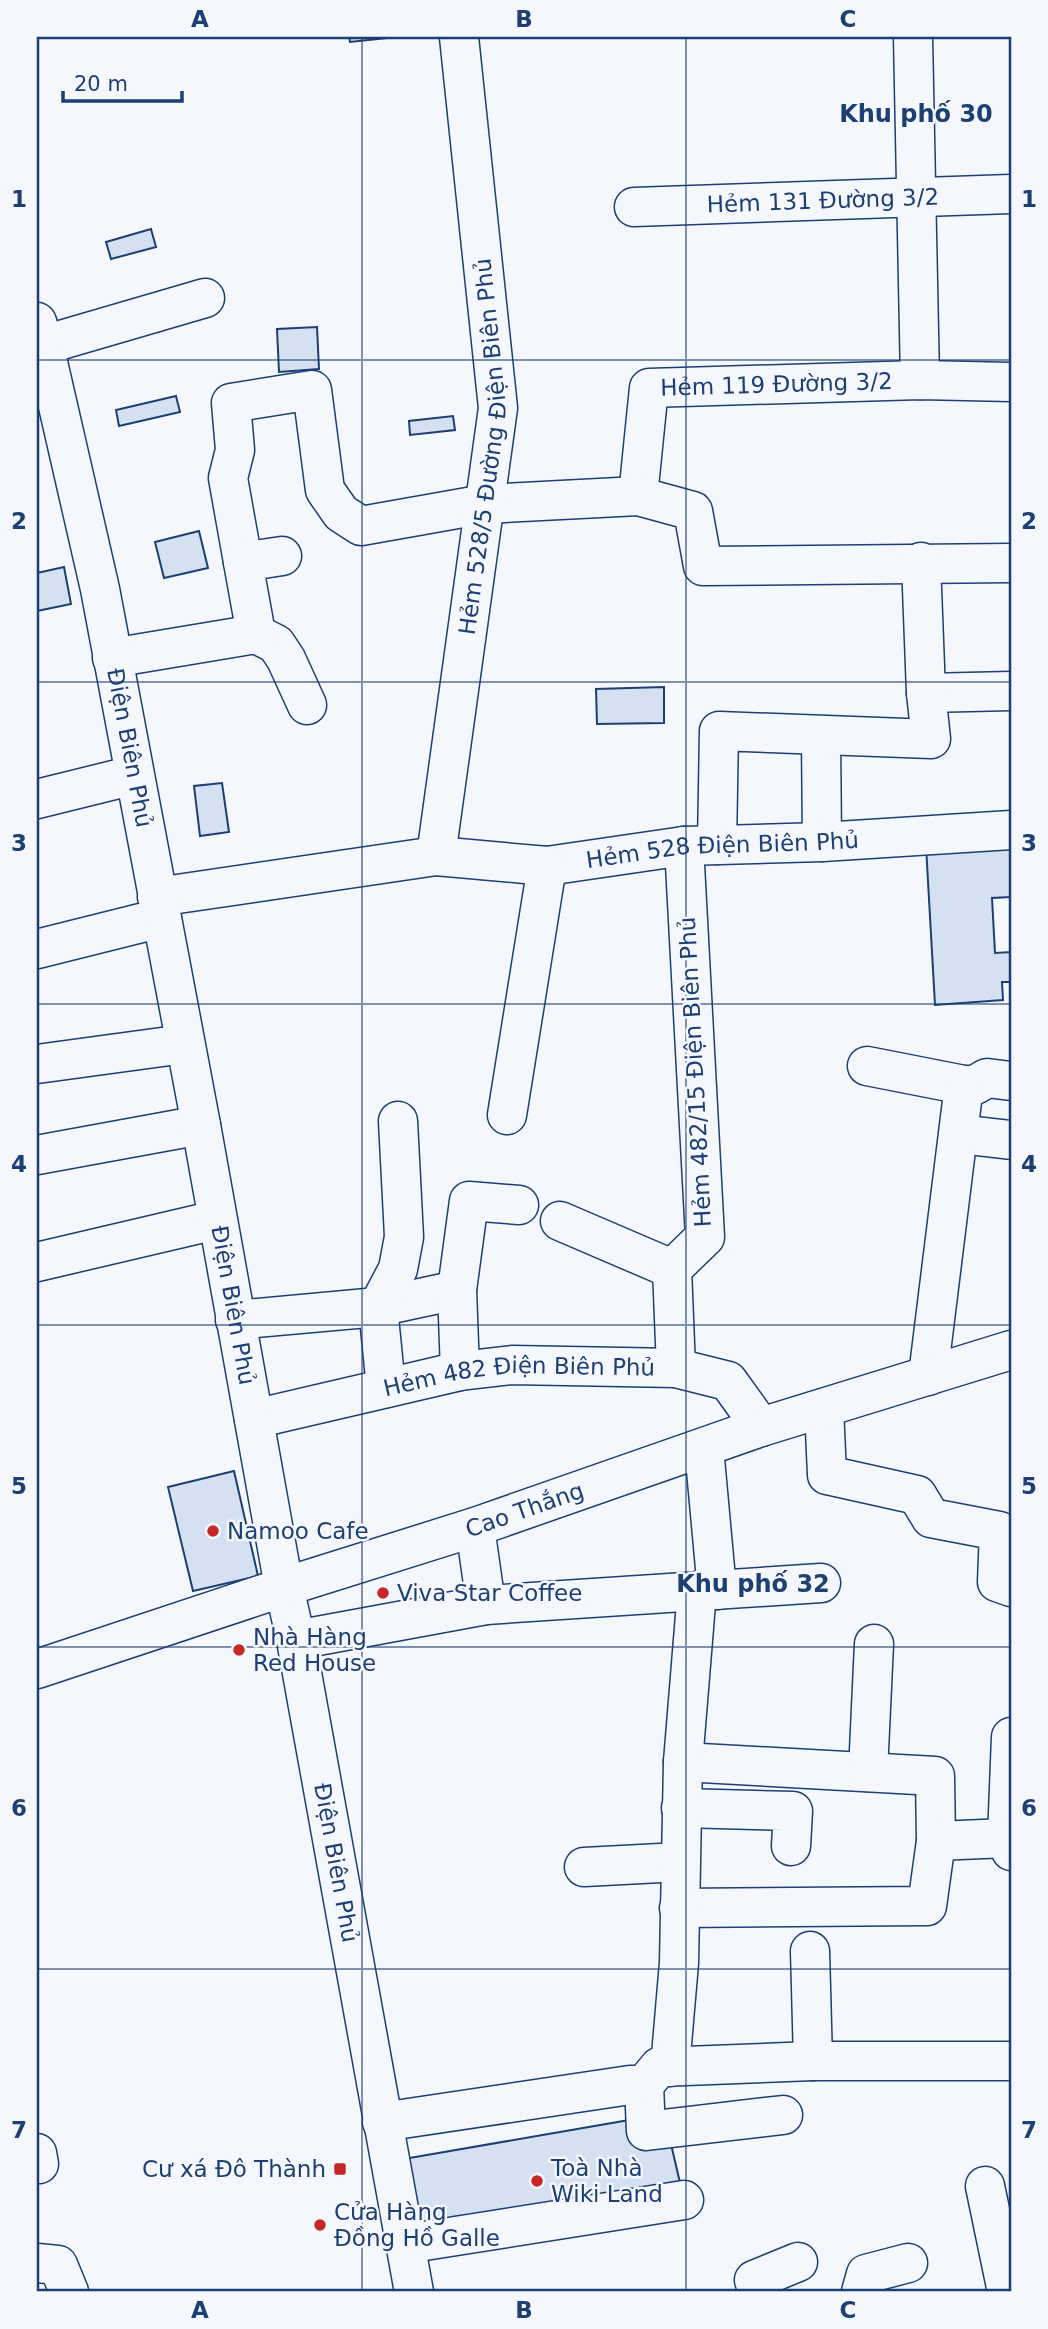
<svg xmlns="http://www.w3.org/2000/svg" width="1048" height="2329" font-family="'DejaVu Sans',sans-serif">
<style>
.building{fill:#d5e0f0;stroke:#1d3f73;stroke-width:2}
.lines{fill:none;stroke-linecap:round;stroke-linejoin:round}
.minor-casing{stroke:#1d3f73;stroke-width:41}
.major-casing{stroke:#1d3f73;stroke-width:41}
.minor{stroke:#f4f7fb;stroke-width:38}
.major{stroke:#f4f7fb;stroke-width:38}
.grid{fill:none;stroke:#1d3f73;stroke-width:2;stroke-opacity:0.55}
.poi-dot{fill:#c62828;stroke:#f4f7fb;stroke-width:2.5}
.labels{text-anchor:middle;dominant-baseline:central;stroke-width:5;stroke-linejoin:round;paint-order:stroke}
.street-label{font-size:23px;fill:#1d3f73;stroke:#f4f7fb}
.poi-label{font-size:23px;fill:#1d3f73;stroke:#f4f7fb;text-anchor:start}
.neighbourhood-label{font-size:24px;font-weight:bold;fill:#1d3f73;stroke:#f4f7fb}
.neatline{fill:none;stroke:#1d3f73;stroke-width:2.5}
.grid-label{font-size:23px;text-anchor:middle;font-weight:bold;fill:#1d3f73}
</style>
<rect width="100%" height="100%" fill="#f4f7fb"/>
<path class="building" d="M349,37H397L350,42Z
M151,229L156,247L111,259L106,242Z
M317,327L319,369L279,372L277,329Z
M176,396L180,412L119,426L116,410Z
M453,416L455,430L410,435L409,421Z
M199,531L208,568L164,578L155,542Z
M64,567L71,604L37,611V573Z
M664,687V723L597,724L596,689Z
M222,783L229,832L200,836L194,786Z
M1011,841V897L992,898L995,953L1011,952V982H1002L1003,1000L935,1005L926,846Z
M234,1471L258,1576L193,1591L168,1487Z
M664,2114L684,2200L405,2244L392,2161Z"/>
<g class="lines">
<g class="minor-casing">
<g id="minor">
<path d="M913,37L920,380"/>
<path id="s1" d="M634,207L1011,194"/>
<path d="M44,345L205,298"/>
<path id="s2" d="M638,496L649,388L920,380L1011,382"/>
<path d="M243,562L228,478L235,450L231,403L312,390L325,490L341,513L361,526L485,504L638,496L693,511L703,566L1011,563"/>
<path d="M256,634L276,644L286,659L307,705"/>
<path d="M112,658L256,634L243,562L282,556"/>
<path d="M926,693L1011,691"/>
<path d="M821,736L822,842"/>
<path d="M37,799L134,775"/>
<path d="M717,845L719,731L931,739L926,693L921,562"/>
<path id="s3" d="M436,856L498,408L459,37"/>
<path id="s4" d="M157,897L436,856L547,866L684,846L822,842L1011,830"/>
<path d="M37,949L161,918"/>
<path d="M37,1064L184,1044"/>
<path d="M867,1066L964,1085H975L987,1078L1011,1081"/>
<path d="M507,1115L547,866"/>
<path d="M959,1134L1011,1140"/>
<path d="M37,1155L201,1125"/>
<path d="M560,1221L672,1269"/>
<path d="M37,1262L216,1220"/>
<path d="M235,1320L378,1307L457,1290"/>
<path d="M676,1368L672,1269L705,1237L684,846"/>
<path d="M460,1371L457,1290L469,1201L519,1205"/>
<path d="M928,1376L964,1085"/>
<path d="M386,1388L378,1307L398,1269L404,1237L398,1121"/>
<path d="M824,1408L827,1475L917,1495L931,1518L999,1531L997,1582L1011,1587"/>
<path id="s5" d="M254,1419L460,1371L512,1365L676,1368L728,1381L761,1427"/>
<path d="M704,1448L717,1590"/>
<path d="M475,1527L486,1605"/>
<path d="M296,1640L486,1605L821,1583"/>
<path d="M1011,1737L1007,1838L1011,1851"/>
<path d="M683,1762L935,1776L936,1841L1007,1838"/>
<path d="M868,1772L874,1644"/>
<path d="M681,1808L793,1811L791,1846"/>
<path d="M584,1867L680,1862"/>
<path d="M679,1908L927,1906L936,1841"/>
<path d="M810,1951L813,2061"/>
<path d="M670,2067L679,1963L683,1762L697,1591"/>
<path d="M644,2085L646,2131L783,2115"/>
<path d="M382,2122L630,2085H644L659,2067L813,2061H1011"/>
<path d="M37,2153L39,2164"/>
<path d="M985,2186L1007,2292"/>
<path d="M405,2244L684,2200"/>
<path d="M37,2263L58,2265L69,2292"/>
<path d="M758,2292L754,2280L798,2262"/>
<path d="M861,2292L866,2274L908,2263"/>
</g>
</g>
<g class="major-casing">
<g id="major">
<path id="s6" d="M37,322L44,345L100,589L201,1125L284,1587L296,1640L414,2292"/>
<path id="s7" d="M37,1669L284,1587L475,1527L761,1427L1011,1350"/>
</g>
</g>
<use href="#minor" class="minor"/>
<use href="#major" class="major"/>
</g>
<path class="grid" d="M362,37V2292M686,37V2292M37,360H1011M37,682H1011M37,1004H1011M37,1325H1011M37,1647H1011M37,1969H1011"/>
<g class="poi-dot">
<circle cx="213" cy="1531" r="7"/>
<circle cx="383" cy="1593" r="7"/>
<circle cx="239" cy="1650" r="7"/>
<rect x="333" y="2162" width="14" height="14" rx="3.5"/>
<circle cx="537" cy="2181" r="7"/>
<circle cx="320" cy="2225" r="7"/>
</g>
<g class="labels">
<g class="street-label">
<text stroke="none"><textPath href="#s1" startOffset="189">Hẻm 131 Đường 3/2</textPath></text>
<text stroke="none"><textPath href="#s2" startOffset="236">Hẻm 119 Đường 3/2</textPath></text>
<text stroke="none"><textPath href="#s3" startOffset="413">Hẻm 528/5 Đường Điện Biên Phủ</textPath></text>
<text stroke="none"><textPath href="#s6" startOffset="436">Điện Biên Phủ</textPath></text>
<text stroke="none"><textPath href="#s4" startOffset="570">Hẻm 528 Điện Biên Phủ</textPath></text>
<text transform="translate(695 1072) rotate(-93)">Hẻm 482/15 Điện Biên Phủ</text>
<text stroke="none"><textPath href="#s6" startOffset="1003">Điện Biên Phủ</textPath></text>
<text stroke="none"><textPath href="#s5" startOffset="270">Hẻm 482 Điện Biên Phủ</textPath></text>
<text stroke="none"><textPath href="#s7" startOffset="513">Cao Thắng</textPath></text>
<text stroke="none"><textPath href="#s6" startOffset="1570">Điện Biên Phủ</textPath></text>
</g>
<g class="poi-label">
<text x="227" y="1531">Namoo Cafe</text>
<text x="397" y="1593">Viva Star Coffee</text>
<text x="253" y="1637">Nhà Hàng<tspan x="253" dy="26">Red House</tspan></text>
<text x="551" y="2168">Toà Nhà<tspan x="551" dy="26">Wiki Land</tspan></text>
<text x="326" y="2169" text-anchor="end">Cư xá Đô Thành</text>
<text x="334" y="2212">Cửa Hàng<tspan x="334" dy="26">Đồng Hồ Galle</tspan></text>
</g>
<g class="neighbourhood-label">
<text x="916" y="114">Khu phố 30</text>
<text x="753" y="1584">Khu phố 32</text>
</g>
</g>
<rect width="1048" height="2329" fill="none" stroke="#f4f7fb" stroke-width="77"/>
<path d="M63 91v10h119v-10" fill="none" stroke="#1d3f73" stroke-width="3.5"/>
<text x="74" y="91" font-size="21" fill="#1d3f73" stroke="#f4f7fb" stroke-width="5" paint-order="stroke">20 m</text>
<rect x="38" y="38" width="972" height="2252" class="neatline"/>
<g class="grid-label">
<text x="200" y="27">A</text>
<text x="524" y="27">B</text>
<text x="848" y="27">C</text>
<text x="19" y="207">1</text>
<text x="1029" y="207">1</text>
<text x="19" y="529">2</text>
<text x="1029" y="529">2</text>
<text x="19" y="851">3</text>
<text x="1029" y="851">3</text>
<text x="19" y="1172">4</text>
<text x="1029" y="1172">4</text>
<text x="19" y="1494">5</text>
<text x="1029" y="1494">5</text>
<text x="19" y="1816">6</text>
<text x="1029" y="1816">6</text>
<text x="19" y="2138">7</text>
<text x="1029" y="2138">7</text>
<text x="200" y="2318">A</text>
<text x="524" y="2318">B</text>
<text x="848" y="2318">C</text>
</g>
</svg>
